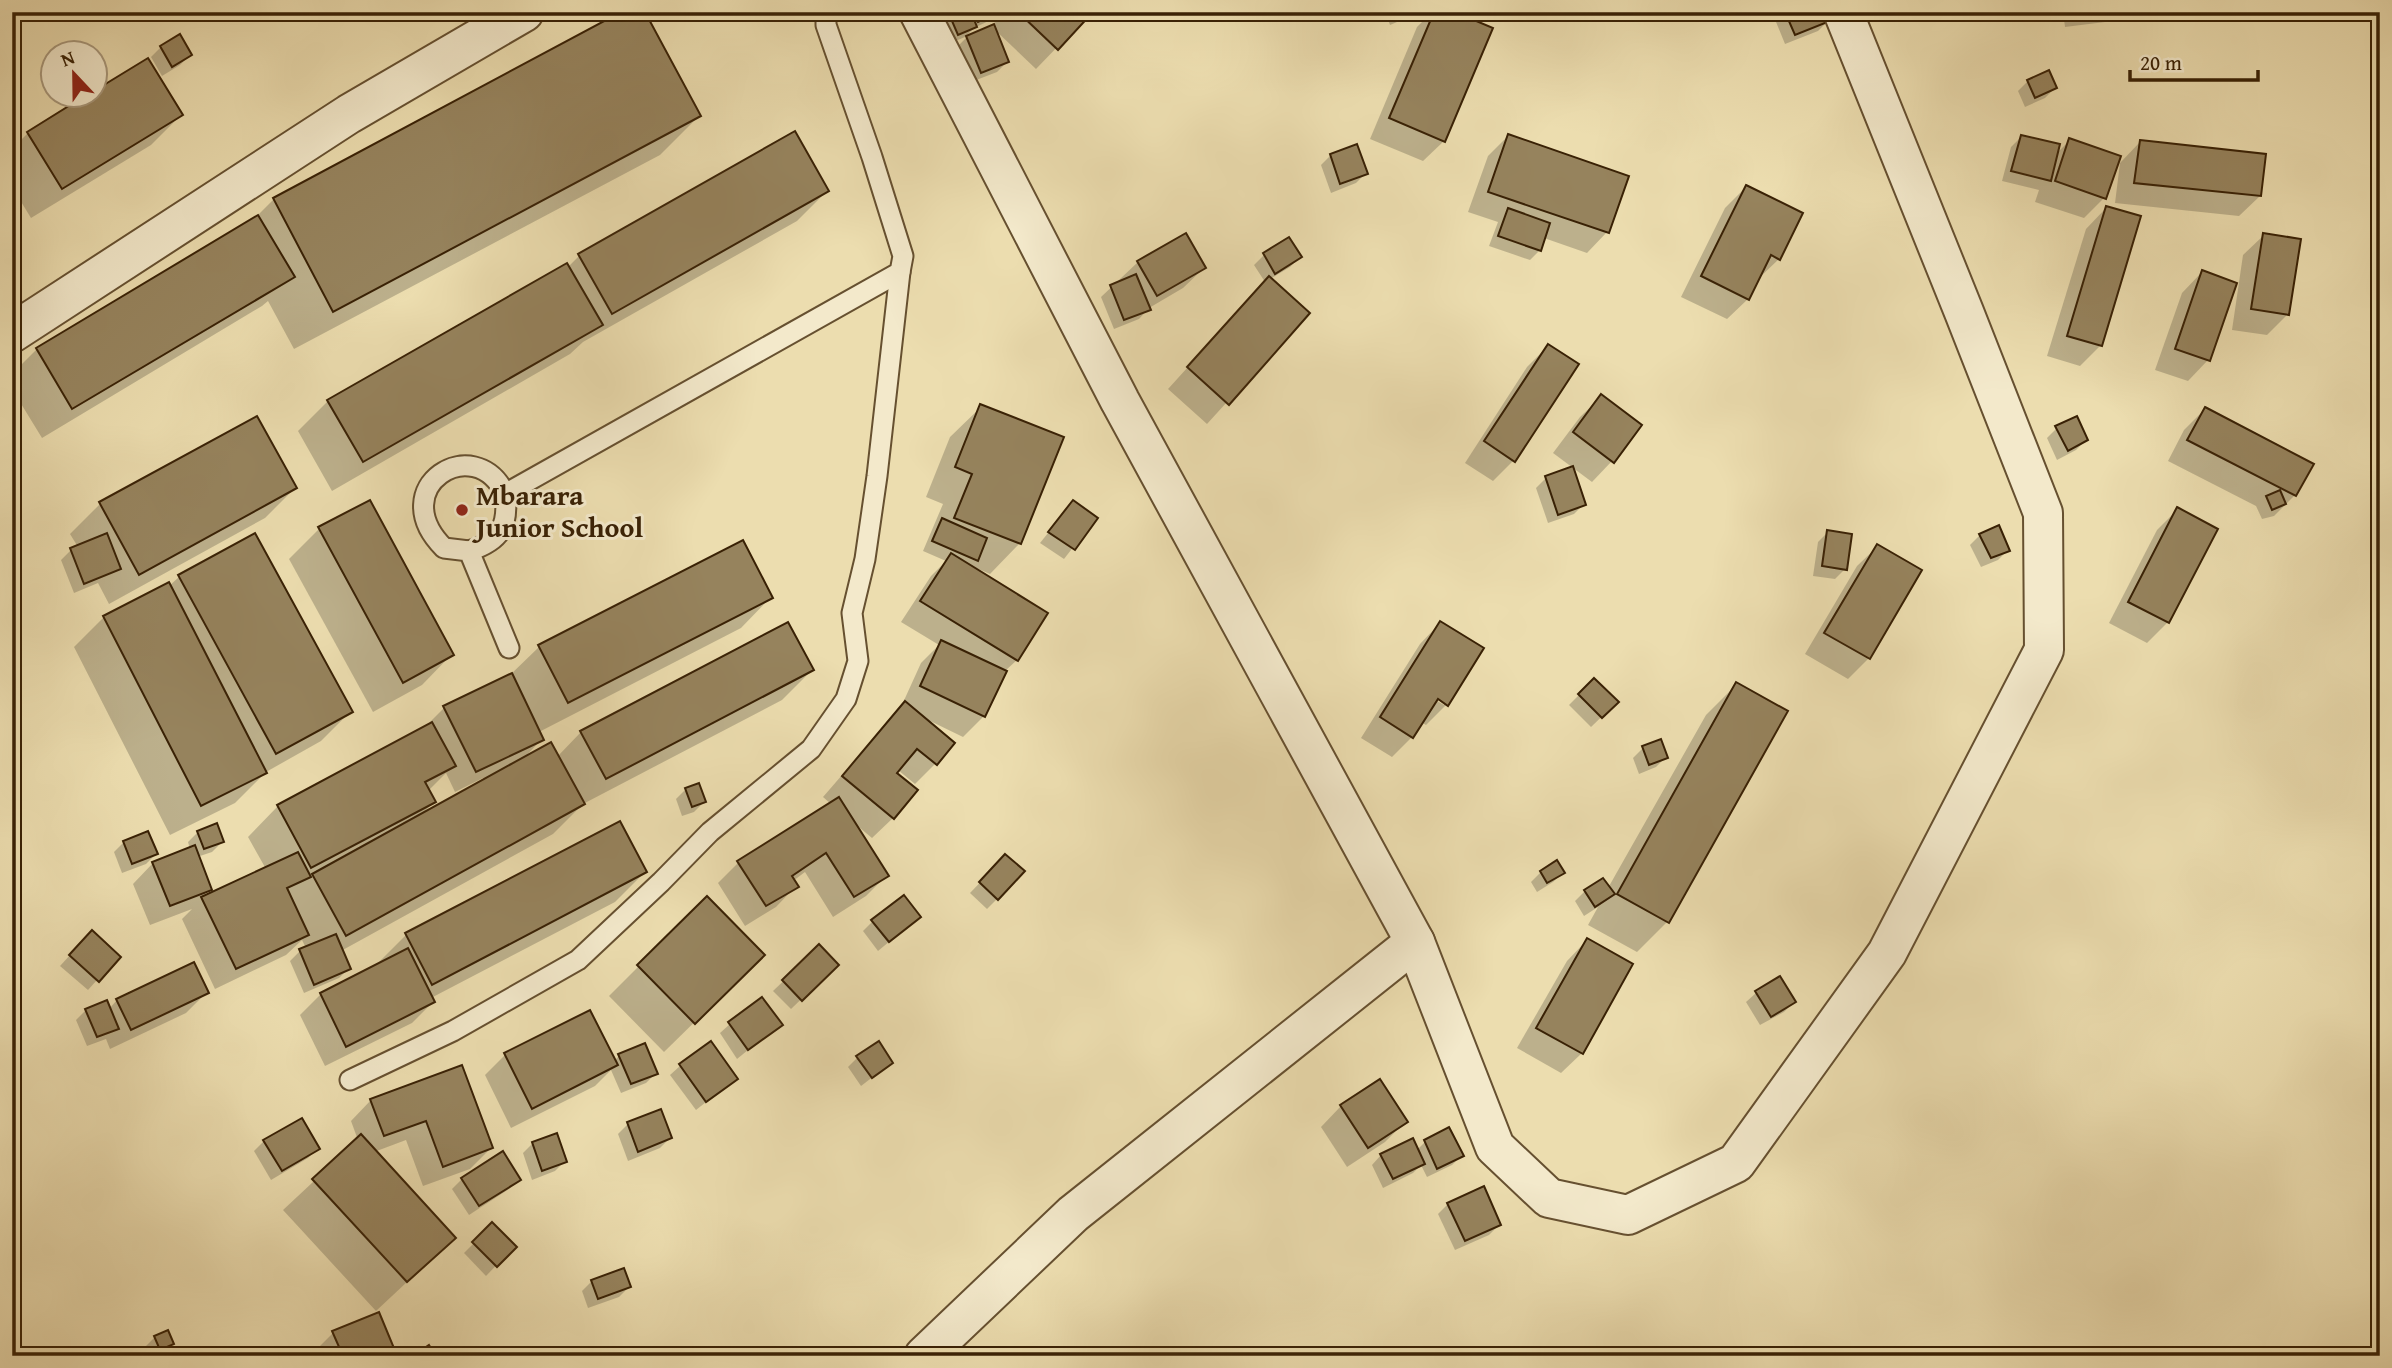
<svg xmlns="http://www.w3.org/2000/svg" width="2392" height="1368" viewBox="0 0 2392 1368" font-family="'Gentium Book Plus',serif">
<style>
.shadow{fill:#0003;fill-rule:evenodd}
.building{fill:#96835d;stroke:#392105;stroke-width:2}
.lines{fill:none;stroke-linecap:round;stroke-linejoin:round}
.lane-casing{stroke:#665030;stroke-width:23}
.street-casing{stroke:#665030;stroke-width:42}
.lane{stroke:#f3e9cb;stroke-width:19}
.street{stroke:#f3e9cb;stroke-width:38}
.poi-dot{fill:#8f2418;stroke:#f3e9cb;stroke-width:2.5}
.labels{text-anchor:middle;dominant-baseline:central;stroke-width:6;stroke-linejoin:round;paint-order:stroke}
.poi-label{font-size:28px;font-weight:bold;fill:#392105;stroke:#f3e9cb;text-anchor:start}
</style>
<rect width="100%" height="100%" fill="#ecddaf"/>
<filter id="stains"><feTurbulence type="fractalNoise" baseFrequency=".00286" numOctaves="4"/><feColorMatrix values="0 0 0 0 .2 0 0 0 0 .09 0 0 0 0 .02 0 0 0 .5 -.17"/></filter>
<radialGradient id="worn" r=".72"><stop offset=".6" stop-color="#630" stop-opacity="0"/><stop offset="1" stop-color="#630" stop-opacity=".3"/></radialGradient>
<g class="shadow">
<path d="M957,12h134l-55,57 -42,-40 13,33 -10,10 -26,10 -14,-35 10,-10 24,-10 12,-13 -29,14 -9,9 -17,7 -8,-19 10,-10z"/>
<path d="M1385,12h26l-7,7 -14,6z"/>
<path d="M1432,12h18l-6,129 -21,20 -53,-22 47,-112z"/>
<path d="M1772,12h53l3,9 -10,10 -33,13z"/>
<path d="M2063,12h80l-6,6 -72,9z"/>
<path d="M179,36l11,19 -10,10 -18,11 -11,-19 10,-10z"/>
<path d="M2028,81l27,7 -10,10 -20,9 -7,-16z"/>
<path d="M92,94l89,21 -30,30 -120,73 -19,-31v-38l16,-16z"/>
<path d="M699,116l-39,39 -366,194 -26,-48 -6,5 -220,132 -30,-49v-15l25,-25 216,-129 21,-21z"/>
<path d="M1508,136l99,96 -20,21 -43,-15 -4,12 -10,10 -41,-14 9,-24 -30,-10 20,-56z"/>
<path d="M2021,137l35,17 14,-14 34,58 -20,20 -49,-16 4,-12 -37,-9 9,-34z"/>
<path d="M2140,142l120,54 -21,20 -124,-13 5,-40z"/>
<path d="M1331,155l35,18 -10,10 -25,10 -10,-28z"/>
<path d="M1746,187l33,72 -21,20 -10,20 -21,20 -46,-22 44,-89z"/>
<path d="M827,191l-30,30 -214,121 -13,12 -238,137 -34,-60 30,-30 240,-134 11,-11z"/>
<path d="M2106,208l-5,137 -21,21 -33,-10 39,-127z"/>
<path d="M2264,235l24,79 -21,21 -35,-5 11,-75z"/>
<path d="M1288,239l12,18 -10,10 -20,12 38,34 -101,111 -39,-35 97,-107 -11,-17 10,-10z"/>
<path d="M1138,262l66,6 -21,20 -34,20 -10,11 -25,10 -13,-32z"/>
<path d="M2202,272l6,88 -20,21 -33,-11 27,-77z"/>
<path d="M1548,346l-34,114 -21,21 -28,-18 62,-96z"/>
<path d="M1601,397l11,64 -20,21 -39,-29 27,-36z"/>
<path d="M981,407l39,136 -30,31 -14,-6 -1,2 42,90 -12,11 -21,45 -21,21 -37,-18 9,45 -20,20 -17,-14 -3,3 21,18 -23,27 -21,20 -18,-15 32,53 -20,20 -33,21 -28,-45 -12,9 3,5 -20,21 -31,19 -27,-43 20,-20 93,-59 -8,-7 78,-90 20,-44 18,-18 -38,-23 30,-46 15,-15 -23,-10 20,-47 -17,-7 24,-60z"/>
<path d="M2205,409l90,86 -21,21 -12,3 -6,-13 -88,-45 16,-31z"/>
<path d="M2057,428l29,12 -10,10 -19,10 -10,-22z"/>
<path d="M1546,478l38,26 -10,10 -26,9 -12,-35z"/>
<path d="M295,488l-30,30 -156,86 -11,-21 -24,10 -13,-33 10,-10 7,-3 -8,-13 30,-30z"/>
<path d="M1073,502l23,16 -32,41 -24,-16z"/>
<path d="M2178,509l-10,113 -21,21 -38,-20 48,-93z"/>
<path d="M319,529l133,125 -30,31 -49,27 -84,-153z"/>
<path d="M1828,532l17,37 -10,10 -22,-3 5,-34z"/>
<path d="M254,535l97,176 -30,30 -55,31 -31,31 -65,32 -96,-188 30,-30 65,-31 10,-9z"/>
<path d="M1980,535l28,15 -10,10 -17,7 -11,-22z"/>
<path d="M1878,546l42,24 -51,88 -21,21 -43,-25 52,-88z"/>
<path d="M771,597l-30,31 -202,104 3,7 -19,20 34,-2 24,-25 231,-62 -30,30 -199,104 -30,30 -212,117 8,17 -10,10 -35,15 -14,-32 10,-10 6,-3 -4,-8 -16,15 -71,34 -33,-70 10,-10 -42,16 -17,-41 20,-21 37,-14 -2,-7 10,-10 24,10 -10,10 -15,5 13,32 -10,10 66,-30 -18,-32 30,-31 145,-77 21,-21 65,-32 30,-29zM446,773l9,19 28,-14 2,3 -64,34 13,-13 -6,-11z"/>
<path d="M1440,623l6,82 -20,20 -5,-3 -9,15 -20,20 -31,-19 59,-94zM1431,693l13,8v4l-15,-9z"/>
<path d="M1594,680l23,22 -26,25 -22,-22z"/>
<path d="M1736,685l-69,237 -30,30 -49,-27 10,-18 -14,9 -9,-15 10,-10 23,-3 98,-173z"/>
<path d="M1643,748l23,9 -10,10 -17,7 -6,-16z"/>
<path d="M686,789l18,13 -10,10 -12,4 -6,-17z"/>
<path d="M124,842l32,12 -10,10 -24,9 -8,-21z"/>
<path d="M996,866l1,33 -10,10 -17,-16z"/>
<path d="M645,872l-30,30 -184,96 2,4 -21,21 -87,43 -25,-51 21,-21 55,-29 30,-30z"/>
<path d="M1541,872l22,1 -10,9 -16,10 -6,-10z"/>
<path d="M707,898l56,57 -99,97 -55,-56z"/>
<path d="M919,917l-41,34 -15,-20 10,-10z"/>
<path d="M1587,940l-5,113 -21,20 -44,-25 50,-87z"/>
<path d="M82,942l15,38 -9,10 -28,-24z"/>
<path d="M819,947l18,18 -46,44 -18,-18z"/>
<path d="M206,993l-20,20 -76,36 -4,-10 -19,7 -11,-26 10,-10 23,-1 8,-9z"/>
<path d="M1756,993l38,9 -10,10 -24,13 -14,-23z"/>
<path d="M730,1024h50l-43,35 -17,-26z"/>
<path d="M505,1055l109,6 5,-5 37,17 -10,10 -25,10 -10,-23 -16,16 -84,42 -26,-53z"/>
<path d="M858,1057l33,6 -30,23 -13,-19z"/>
<path d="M680,1066l55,13 -39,31 -26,-35z"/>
<path d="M461,1067l30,81 -21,21 -47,17 -17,-46 -32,12 80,86 -78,73 -93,-101 75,-70 -7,-19 20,-21z"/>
<path d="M1341,1106l65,15 -21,21 -38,25 -26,-40z"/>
<path d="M628,1124l42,14 -10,10 -32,13 -10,-27z"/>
<path d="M1449,1129l13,26 -10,10 -25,12 -6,-12 -8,8 -30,15 -11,-23 9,-10 36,-5 8,-8z"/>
<path d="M264,1141l54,7 -10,10 -37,22 -17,-29z"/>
<path d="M533,1143l32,18 -10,10 -23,9 -9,-27z"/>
<path d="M502,1154l17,25 -10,10 -40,26 -17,-26 10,-10z"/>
<path d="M1448,1204l51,21 -10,10 -34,15 -17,-36z"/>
<path d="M492,1225l22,22 -28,29 -22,-23z"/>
<path d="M592,1281l37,6 -10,10 -31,11 -6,-17z"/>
<path d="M333,1333l61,20 -3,3h-77l-1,-3z"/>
<path d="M155,1337l17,7 -10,10 -13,2 -4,-9z"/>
</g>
<g class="building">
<path d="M621,12h24l56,104 -368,196 -60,-114z"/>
<path d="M953,12h18l6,15 -19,8 -9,-21z"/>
<path d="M973,12h26l-21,10z"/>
<path d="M1018,12h75l-35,38z"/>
<path d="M1434,12h21l38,16 -48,114 -56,-24z"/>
<path d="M1785,12h41l4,9 -35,14z"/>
<path d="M994,24l15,38 -28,11 -15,-37z"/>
<path d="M180,34l12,21 -20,12 -12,-21z"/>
<path d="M148,58l35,57 -121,74 -35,-57 61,-38h6v-3z"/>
<path d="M2049,70l8,18 -22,10 -8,-18z"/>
<path d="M795,131l34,60 -217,123 -34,-60z"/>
<path d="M1508,134l121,42 -20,57 -121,-41z"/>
<path d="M2021,135l39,9 -9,37 -40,-10z"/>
<path d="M2069,138l52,18 -15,43 -51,-18z"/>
<path d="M2140,140l126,14 -5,42 -127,-13z"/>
<path d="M1357,144l11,30 -28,10 -10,-30z"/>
<path d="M1746,185l57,28 -23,47 -9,-5 -22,45 -48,-24z"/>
<path d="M2106,206l35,10 -39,130 -35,-10z"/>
<path d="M1508,208l42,15 -9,28 -43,-15z"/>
<path d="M258,215l37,62 -223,132 -36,-61z"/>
<path d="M1186,233l20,35 -49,28 -20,-35z"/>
<path d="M2263,233l38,6 -12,76 -38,-6z"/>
<path d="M1289,237l13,20 -27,17 -12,-21z"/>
<path d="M567,263l36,62 -240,137 -36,-62z"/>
<path d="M2202,270l35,13 -27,78 -35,-12z"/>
<path d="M1136,274l15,36 -27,10 -14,-35z"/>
<path d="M1269,276l41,37 -81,92 -42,-38z"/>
<path d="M1548,344l31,20 -64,98 -31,-21z"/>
<path d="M1601,394l41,31 -28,38 -41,-31z"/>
<path d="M980,404l84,33 -43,107 -67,-26 18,-44 -17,-7z"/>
<path d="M2205,407l109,57 -18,32 -109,-56z"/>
<path d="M257,416l40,72 -158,87 -40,-73z"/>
<path d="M2077,416l11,24 -20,11 -13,-25z"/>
<path d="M1573,466l13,39 -28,10 -13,-39z"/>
<path d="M2280,490l6,14 -14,6 -6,-14z"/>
<path d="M370,500l84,155 -51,28 -85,-156z"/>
<path d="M1073,500l25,18 -23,32 -27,-18z"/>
<path d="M2177,507l41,22 -49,94 -41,-21z"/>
<path d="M942,518l45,20 -9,23 -46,-20z"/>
<path d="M1999,525l11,26 -19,7 -12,-24z"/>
<path d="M1827,530l25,4 -5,36 -25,-4z"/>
<path d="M107,533l14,36 -37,15 -14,-36z"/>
<path d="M255,533l98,179 -77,42 -98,-179z"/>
<path d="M743,540l30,58 -205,105 -30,-58z"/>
<path d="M1877,544l45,26 -52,89 -46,-26z"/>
<path d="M951,553l97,60 -30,48 -98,-60z"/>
<path d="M169,582l98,191 -66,33 -98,-190z"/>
<path d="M1440,621l44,27 -36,58 -10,-7 -25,39 -33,-21z"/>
<path d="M788,622l26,48 -208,109 -26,-48z"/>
<path d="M941,640l66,31 -22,46 -65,-31z"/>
<path d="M512,673l32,67 -68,32 -33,-66z"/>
<path d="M1594,678l25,24 -17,16 -24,-24z"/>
<path d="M1736,682l52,29 -119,212 -52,-29z"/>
<path d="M905,701l50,42 -18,22 -20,-16 -20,24 21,17 -24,29 -52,-43z"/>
<path d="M432,722l24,44 -31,16 11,20 -125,66 -34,-63z"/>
<path d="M1661,739l7,19 -19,7 -7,-19z"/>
<path d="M551,742l34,62 -239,132 -34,-62z"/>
<path d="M699,783l7,19 -14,5 -7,-19z"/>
<path d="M839,797l50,79 -35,21 -28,-44 -34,23 7,11 -33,19 -29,-45z"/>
<path d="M620,821l27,51 -215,113 -27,-52z"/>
<path d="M217,823l7,19 -20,7 -7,-18z"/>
<path d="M148,831l10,23 -26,10 -9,-23z"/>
<path d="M195,845l17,45 -42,16 -18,-44z"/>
<path d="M298,852l13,25 -24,11 22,47 -73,34 -35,-72z"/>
<path d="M1005,854l20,17 -27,29 -19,-18z"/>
<path d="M1557,860l8,13 -18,10 -7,-12z"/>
<path d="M1603,878l12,16 -20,13 -11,-17z"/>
<path d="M904,895l17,22 -32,25 -18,-22z"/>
<path d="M707,896l58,59 -70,69 -58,-59z"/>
<path d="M92,930l29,27 -22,25 -30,-27z"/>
<path d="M336,934l15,35 -37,16 -15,-36z"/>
<path d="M1587,938l46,26 -50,90 -47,-26z"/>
<path d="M819,944l20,21 -37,36 -20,-21z"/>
<path d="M408,948l27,54 -89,45 -26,-54z"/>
<path d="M194,962l15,31 -78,37 -15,-31z"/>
<path d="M1780,976l16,26 -25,15 -16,-26z"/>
<path d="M762,997l21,28 -35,25 -20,-28z"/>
<path d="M107,1000l12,29 -22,8 -12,-28z"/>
<path d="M590,1010l28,55 -86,44 -28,-56z"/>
<path d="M711,1041l27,38 -32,23 -27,-38z"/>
<path d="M879,1041l14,22 -21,15 -16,-22z"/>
<path d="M645,1043l13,31 -27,10 -13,-30z"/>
<path d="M462,1065l31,83 -50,19 -17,-46 -42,15 -14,-37z"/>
<path d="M1380,1079l28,43 -40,26 -28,-43z"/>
<path d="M661,1109l11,29 -34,14 -11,-30z"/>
<path d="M302,1118l18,31 -38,22 -19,-31z"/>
<path d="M1449,1127l15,29 -27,13 -13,-29z"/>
<path d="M557,1133l10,29 -25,9 -10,-29z"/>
<path d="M361,1134l95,104 -49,44 -95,-103z"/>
<path d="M1413,1138l12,26 -32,15 -13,-25z"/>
<path d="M503,1151l18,29 -42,26 -18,-28z"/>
<path d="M1484,1186l17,39 -36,16 -18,-38z"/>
<path d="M492,1222l25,25 -20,20 -25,-25z"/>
<path d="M624,1268l7,19 -33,12 -7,-19z"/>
<path d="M379,1312l17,41 -6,3h-47l-11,-25z"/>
<path d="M168,1330l6,14 -14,6 -6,-14z"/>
<path d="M429,1345l7,11h-23z"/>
</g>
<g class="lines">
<g class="lane-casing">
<g id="lane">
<path d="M469,551c31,-10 40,-24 36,-57"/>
<path d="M509,648l-40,-97 -25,-3c-61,-61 31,-118 61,-54l395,-222 3,-16 -31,-99 -46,-132v-13"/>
<path d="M350,1080l103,-49 125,-71 83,-78 49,-50 101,-83 35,-50 12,-38 -6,-48 13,-54 12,-83 23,-204"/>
</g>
</g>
<g class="street-casing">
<g id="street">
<path d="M919,12l201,389 295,541 80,205 54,51 79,17 108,-52 151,-210 157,-303 -1,-137 -79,-201 -121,-300"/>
<path d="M12,333l337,-219 175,-102"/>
<path d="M924,1356l149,-142 342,-272"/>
</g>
</g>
<use href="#lane" class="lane"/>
<use href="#street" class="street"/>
</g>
<circle class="poi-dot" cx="462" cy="510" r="7"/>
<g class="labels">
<g class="poi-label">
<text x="476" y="494">Mbarara<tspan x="476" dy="32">Junior School</tspan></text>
</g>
</g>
<rect width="2392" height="1368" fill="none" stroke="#ecddaf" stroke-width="42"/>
<rect x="14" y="14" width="2364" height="1340" fill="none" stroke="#392105" stroke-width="3.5"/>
<rect x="21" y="21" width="2350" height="1326" fill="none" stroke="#392105" stroke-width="2"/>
<g transform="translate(74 74) rotate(338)"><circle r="33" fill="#f3e9cb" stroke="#a9997c" stroke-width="2"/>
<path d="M0-5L12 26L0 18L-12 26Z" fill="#8f2418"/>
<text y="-10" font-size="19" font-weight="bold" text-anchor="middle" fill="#392105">N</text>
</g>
<path d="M2130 70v10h128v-10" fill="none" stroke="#392105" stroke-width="3.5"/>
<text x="2140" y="70" font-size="21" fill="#392105" stroke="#f3e9cb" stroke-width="5" paint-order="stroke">20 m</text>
<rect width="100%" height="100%" filter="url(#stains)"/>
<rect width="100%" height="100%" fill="url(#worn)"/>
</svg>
